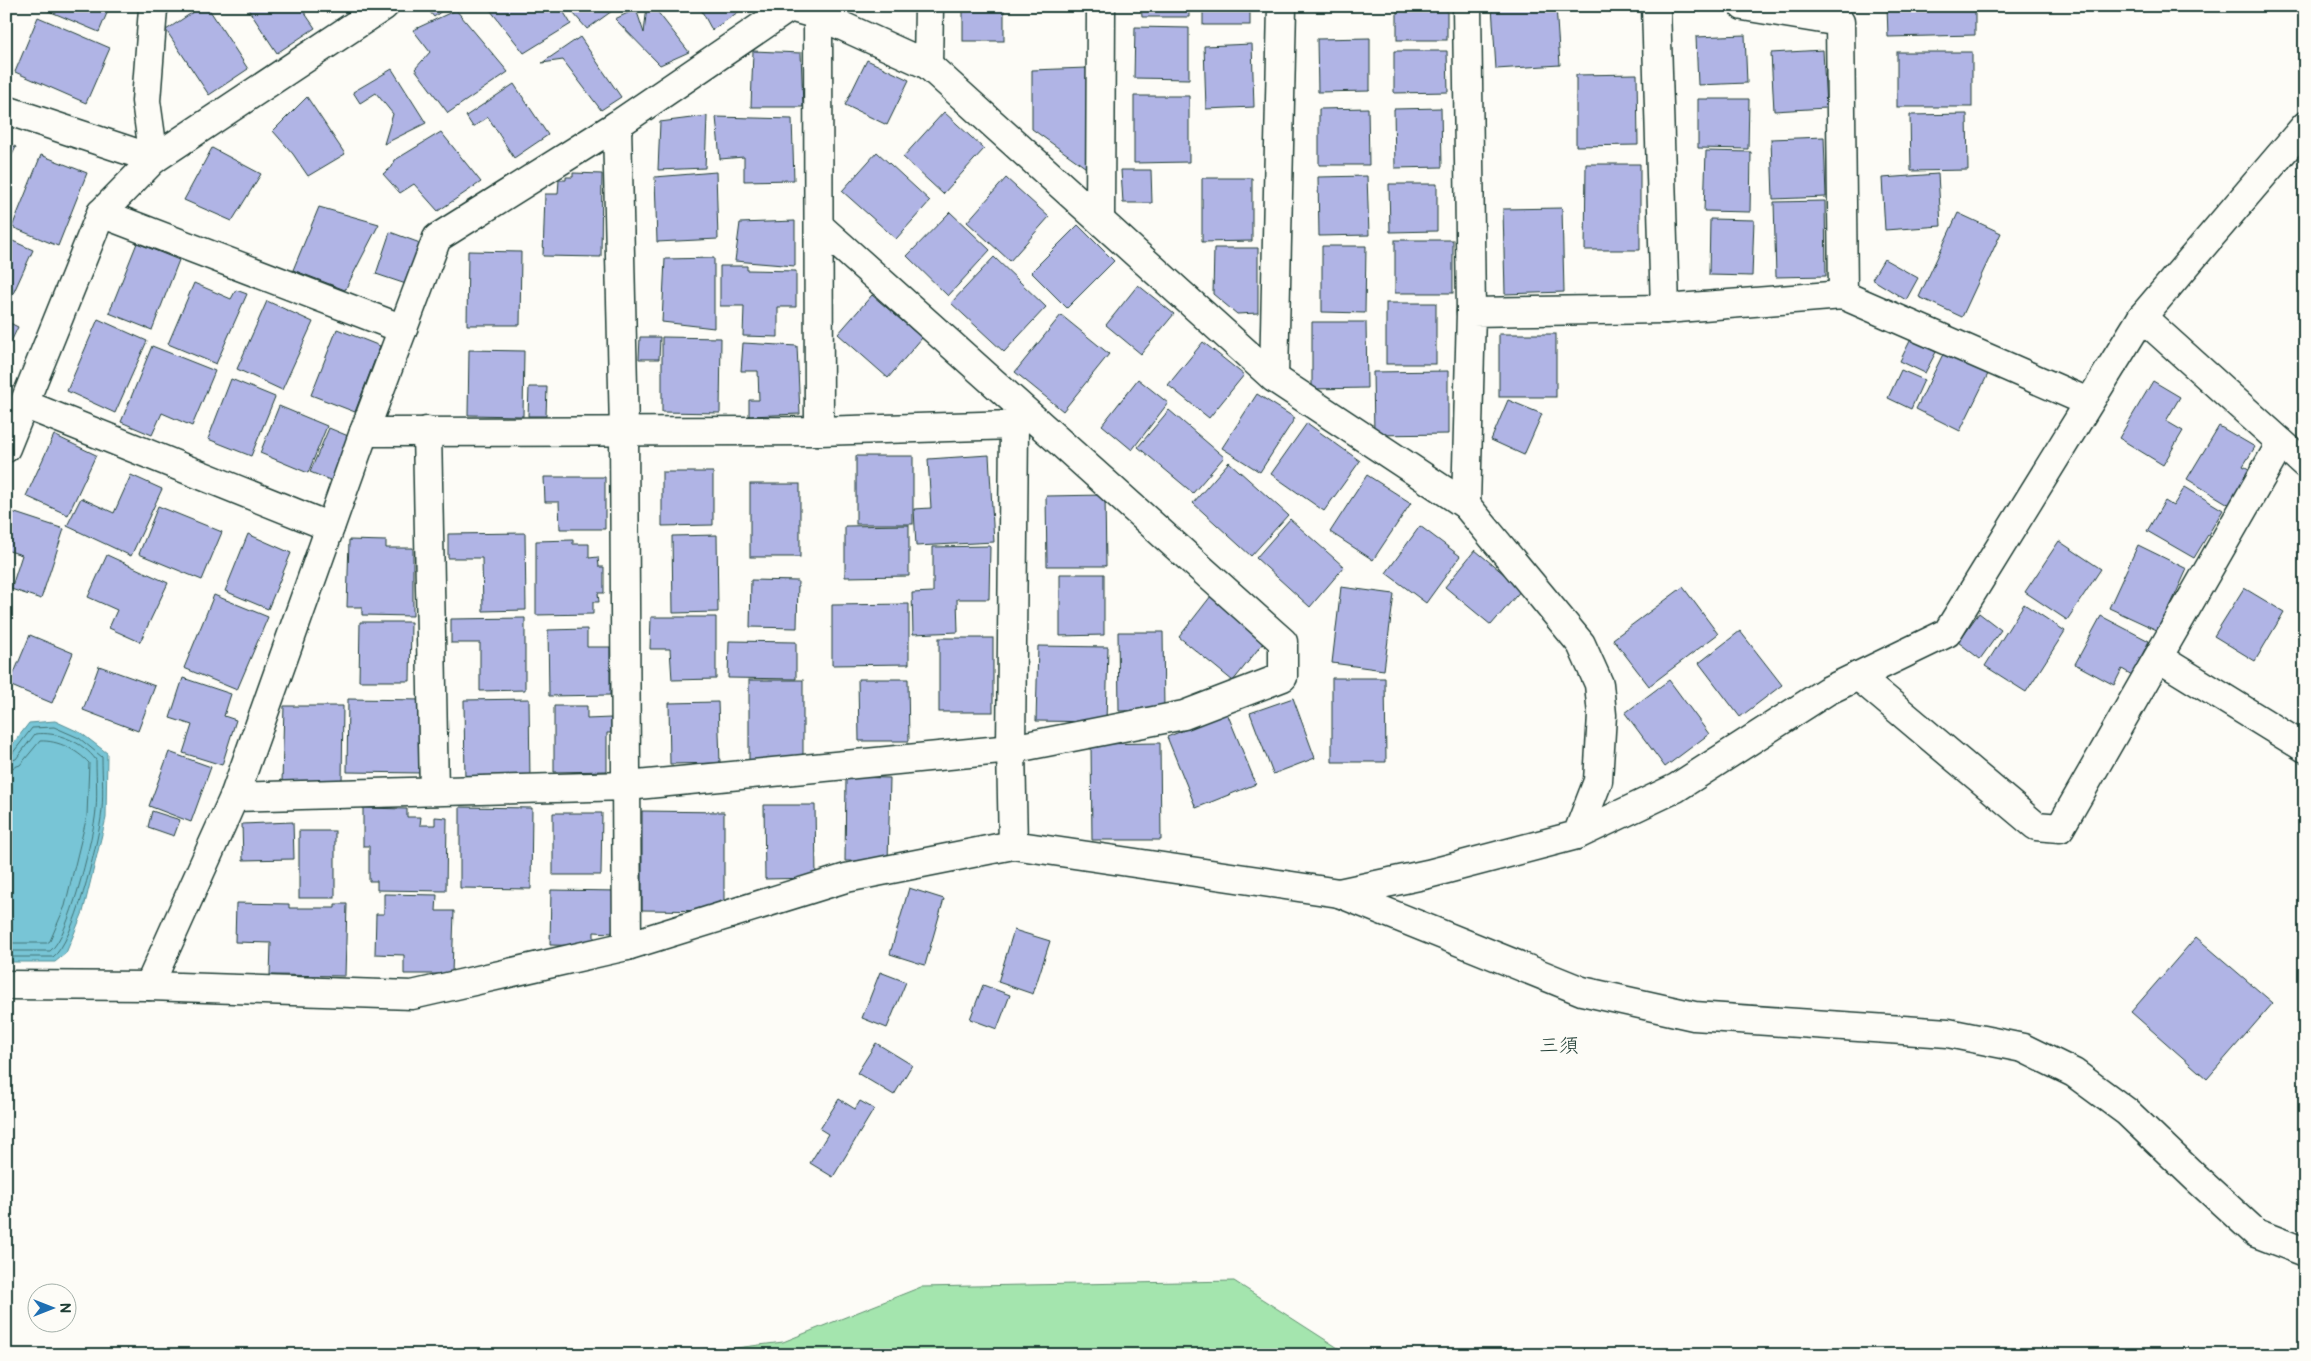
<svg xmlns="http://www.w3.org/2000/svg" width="2311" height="1361" viewBox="0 0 2311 1361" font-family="'Balsamiq Sans','Klee One',sans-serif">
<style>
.green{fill:#a4e5ae;stroke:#629171}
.water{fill:#78c5d6;stroke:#548f95}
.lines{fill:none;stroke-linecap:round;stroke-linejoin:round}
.shore{stroke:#437375;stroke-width:1}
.building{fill:#b0b4e5;stroke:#1f3d34}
.minor-casing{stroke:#1f3d34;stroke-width:31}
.minor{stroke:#fdfcf7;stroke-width:28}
.labels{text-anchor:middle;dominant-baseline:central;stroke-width:4;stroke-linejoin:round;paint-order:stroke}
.quarter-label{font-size:20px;fill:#1f3d34;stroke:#fdfcf7}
</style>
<rect width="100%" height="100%" fill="#fdfcf7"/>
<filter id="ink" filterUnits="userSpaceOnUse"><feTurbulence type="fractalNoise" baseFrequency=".02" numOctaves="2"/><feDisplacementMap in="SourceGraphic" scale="10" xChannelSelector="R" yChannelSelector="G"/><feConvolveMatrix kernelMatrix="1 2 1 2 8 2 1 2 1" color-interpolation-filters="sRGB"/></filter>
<g filter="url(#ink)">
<path class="green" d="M1234,1281l115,74h-668l102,-13 138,-55z"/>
<path class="water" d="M55,721l26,12 26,20 -1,65 -23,94 -17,41 -11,9h-49v-209l23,-30z"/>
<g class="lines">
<g class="shore">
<path d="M6,756l6,-2 20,-26 22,-1 25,11 23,19c0,20 2,41 -1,61 -4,28 -27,124 -48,139h-47"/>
<path d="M6,762l10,-3 19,-25c22,-3 48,8 61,26 0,19 2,39 -1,58 -4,25 -26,120 -45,133h-44"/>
<path d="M6,770l14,-5 20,-24c18,-1 37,9 49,22l-2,53 -22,90 -15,35 -3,2h-41"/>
</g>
</g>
<g class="building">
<path d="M45,6h65l-11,26 -55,-23z"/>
<path d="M202,6h5l41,63 -39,26 -43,-65z"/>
<path d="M246,6h54l15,22 -38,25z"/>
<path d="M425,6h23l-14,11z"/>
<path d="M487,6h73l11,18 -47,29z"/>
<path d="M567,6h52l-32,23z"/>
<path d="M647,6h6l36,46 -29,13 -45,-46 21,-10 8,24z"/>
<path d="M699,6h48l-35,24z"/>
<rect x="963" y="6" width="41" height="35"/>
<path d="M1141,6h48v11h-47z"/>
<rect x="1203" y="6" width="47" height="19"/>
<rect x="1397" y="6" width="50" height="34"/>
<path d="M1492,6h64l4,59 -64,4z"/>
<path d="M1887,6h88v29l-87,2z"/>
<path d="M456,10l52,62 -60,41 -33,-44 15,-17 -17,-22z"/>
<path d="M38,17l72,31 -24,55 -71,-31z"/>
<path d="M1135,27l54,1v51l-55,-1z"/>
<path d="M1745,35l2,48 -49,2 -2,-48z"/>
<path d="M580,37l41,60 -20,13 -38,-50 -21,3z"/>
<path d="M1370,38v53l-52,1 -1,-53z"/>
<path d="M1252,44l2,63 -48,2 -2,-63z"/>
<path d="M1823,50l3,58 -52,3 -3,-58z"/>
<path d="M753,51l48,2 2,54h-52z"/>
<path d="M1394,51h53l1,41 -54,1z"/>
<rect x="1897" y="52" width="75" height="55"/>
<path d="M867,60l42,20 -22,45 -42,-20z"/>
<path d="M1087,68l2,102 -57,-41v-59z"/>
<path d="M392,69l34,54 -42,21 9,-30 -17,-21 -16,10 -7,-11z"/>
<path d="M1637,74l1,71 -62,1v-71z"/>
<path d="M514,84l34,51 -34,23 -26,-41 -15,10 -7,-11z"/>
<path d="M1134,96h55v66l-55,1z"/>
<path d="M307,97l38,57 -37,22 -15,-22 -20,-23z"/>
<path d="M1698,99h51l-1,50 -50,-1z"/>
<path d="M1368,108l1,57h-50v-56z"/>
<path d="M1441,108l1,59 -47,1 -1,-59z"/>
<path d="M944,112l40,37 -41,45 -40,-37z"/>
<path d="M1967,114l1,56 -57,1 -1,-56z"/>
<path d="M707,116l-2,52 -47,2 2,-48z"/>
<path d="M716,117l76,2 2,61 -50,1v-24l-24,2z"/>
<path d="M441,132l40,50 -43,29 -24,-27 -14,9 -17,-19 9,-7 3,-7z"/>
<path d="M1824,137l2,60 -53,2 -2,-60z"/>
<path d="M6,142l10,5 -10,20z"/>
<path d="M212,148l49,26 -29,47 -48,-21z"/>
<path d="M1706,151l45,1 -1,60 -46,-1z"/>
<path d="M877,152l53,49 -34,38 -54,-48z"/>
<path d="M41,155l46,18 -29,73 -46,-19z"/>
<path d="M1586,164h54v86h-55z"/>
<path d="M1121,170h30l1,33h-29z"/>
<path d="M716,172l2,67 -61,3 -2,-65z"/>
<path d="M573,173l29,1 -1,83 -58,-1 2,-62h13l1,-14h7v-3h7z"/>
<path d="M1938,174l3,52 -56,4 -3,-52z"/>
<path d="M1367,176l2,59 -50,1 -1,-59z"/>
<path d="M1006,178l43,39 -39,44 -43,-39z"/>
<path d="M1202,178h50v63l-50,1z"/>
<path d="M1389,184h48v47l-47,1z"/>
<path d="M1825,201l1,75 -50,1 -2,-75z"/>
<path d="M319,207l60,17 -34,66 -52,-20z"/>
<path d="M1562,208l2,84 -59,2 -2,-85z"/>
<path d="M950,212l40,38 -42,46 -41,-40z"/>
<path d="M1958,213l43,20 -39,84 -43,-20z"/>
<path d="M1710,219l44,1 -2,56 -43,-1z"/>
<path d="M795,221v45l-60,-5 5,-38z"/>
<path d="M1078,225l36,36 -47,47 -36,-36z"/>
<path d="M390,232l30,11 -14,41 -30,-10z"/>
<path d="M6,238l27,12 -26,57 -1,-1z"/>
<rect x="1395" y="240" width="58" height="53"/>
<path d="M137,243l42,17 -27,70 -43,-17z"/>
<path d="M1322,246h44l-1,67 -43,-1z"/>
<path d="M1214,248h44v65l-21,1 -24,-20z"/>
<path d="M468,251l53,1 -1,73h-53z"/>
<path d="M994,257l52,50 -42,45 -53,-49z"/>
<path d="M714,258v70l-52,-6 3,-63z"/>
<path d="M1884,259l34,19 -12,22 -34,-21z"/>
<path d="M720,266h27v4l49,1v36h-18v30l-35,-1 1,-30h-24z"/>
<path d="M194,283l37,16 5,-9 11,4 -31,70 -48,-20z"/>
<path d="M1138,285l36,29 -33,40 -35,-29z"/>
<path d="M872,295l50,43 -34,40 -50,-44z"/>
<path d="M267,301l46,21 -31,68 -45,-21z"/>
<rect x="1386" y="303" width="50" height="61"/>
<path d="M1061,315l48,39 -46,57 -48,-39z"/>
<path d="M98,319l49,22 -32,72 -48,-22z"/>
<path d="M6,321l12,6 -12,25z"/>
<path d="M1312,322h54l1,66 -55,1z"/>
<path d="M337,329l43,17 -25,66 -44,-17z"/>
<rect x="1499" y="334" width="57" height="63"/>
<path d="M640,337h20l-1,22h-20z"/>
<path d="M662,337l59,1 -1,75 -58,-1z"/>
<path d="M1911,339l25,13 -11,21 -25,-12z"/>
<path d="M1203,342l41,33 -35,43 -41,-33z"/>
<path d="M743,343l54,3 3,68 -51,2v-16h10l-1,-29h-17z"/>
<path d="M152,346l63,25 -23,55 -30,-13 -10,22 -31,-13z"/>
<path d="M469,350l55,1 -1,65 -55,-1z"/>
<path d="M1945,350l44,22 -29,59 -44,-22z"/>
<path d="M1901,370l23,10 -13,29 -23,-11z"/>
<path d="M1448,371v63l-74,1 -1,-63z"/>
<path d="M231,379l44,18 -24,59 -43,-17z"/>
<path d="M1138,379l30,24 -36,47 -30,-25z"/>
<path d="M2153,381l27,16 -14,24 17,10 -20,34 -44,-27z"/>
<path d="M529,387h18l-1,29h-18z"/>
<path d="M1257,394l38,24 -35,54 -38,-24z"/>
<path d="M1508,400l34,14 -18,41 -33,-15z"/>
<path d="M279,406l48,20 -19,47 -48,-20z"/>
<path d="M1169,410l55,47 -31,36 -55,-46z"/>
<path d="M1307,423l53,38 -36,50 -53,-37z"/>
<path d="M2219,426l36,21 -12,19 8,4 -21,35 -43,-26z"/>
<path d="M329,428l24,10 -18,44 -25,-10z"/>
<path d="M54,435l42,20 -28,60 -42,-19z"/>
<path d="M989,455l5,87 -78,4 -2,-37 17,-1 -3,-49z"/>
<rect x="856" y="456" width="57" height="68"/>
<path d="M1229,462l59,53 -37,41 -58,-53z"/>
<path d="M662,472h51v53l-51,1z"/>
<path d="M131,475l31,14 -31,67 -64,-30 14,-28 33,15z"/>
<path d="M1367,475l44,28 -38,57 -43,-28z"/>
<path d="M544,477h61v52h-45l-1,-27h-14z"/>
<rect x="750" y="484" width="50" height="73"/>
<path d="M2185,487l38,23 -29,48 -47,-27 18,-30 8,5z"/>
<path d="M1105,495l1,71h-59l-1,-70z"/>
<path d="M158,506l64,26 -20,48 -63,-26z"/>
<path d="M6,510l58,19 -23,70 -30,-10 11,-34 -16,-5z"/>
<path d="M1290,519l54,48 -34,40 -54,-49z"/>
<path d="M909,525v51l-64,1v-51z"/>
<path d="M1420,526l40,30 -34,47 -40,-30z"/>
<path d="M525,533l1,77 -43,1 -1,-53h-34v-24z"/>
<path d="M248,534l43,19 -23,56 -43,-18z"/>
<path d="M717,535l1,77 -45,1 -1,-77z"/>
<path d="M349,540l37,1v7h27v68l-51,-1v-8h-15z"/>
<path d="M573,540v4h16v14l9,-1 1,10h5v26h-6l1,9h-6v12l-57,1v-74z"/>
<path d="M2059,541l42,28 -34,51 -42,-28z"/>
<path d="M2138,545l49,24 -28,62 -50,-23z"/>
<path d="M990,546l-1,53h-32l1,33 -45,2 -1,-41 21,-1v-45z"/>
<path d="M1475,550l47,39 -31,36 -46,-38z"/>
<path d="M107,555l61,28 -28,59 -31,-14 8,-18 -29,-13z"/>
<path d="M1060,574h44v61l-44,1z"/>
<path d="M751,580l47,1 -1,47 -47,-1z"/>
<path d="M1341,587l53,7 -10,76 -52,-7z"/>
<path d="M1683,587l35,47 -69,52 -36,-47z"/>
<path d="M2244,588l40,24 -29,49 -41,-25z"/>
<path d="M214,595l54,22 -31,73 -53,-22z"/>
<path d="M1211,596l55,43 -33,42 -54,-44z"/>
<path d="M909,604v60l-77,1v-60z"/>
<path d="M2024,604l41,27 -39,61 -41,-26z"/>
<path d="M1979,613l22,17 -21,29 -22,-17z"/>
<path d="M2101,616l48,25 -17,34 -10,-6 -8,16 -39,-21z"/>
<path d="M651,617h65v62l-44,1 -2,-31h-20z"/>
<path d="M525,618v72l-45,1v-48h-29v-24z"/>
<path d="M360,622h51l-1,59h-51z"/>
<path d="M587,629v18h23v48l-61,1 -1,-66z"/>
<path d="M1740,631l42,54 -42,32 -41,-54z"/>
<path d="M1118,632h45l1,78 -45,1z"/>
<path d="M30,635l43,18 -21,50 -43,-18z"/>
<rect x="939" y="638" width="54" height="74"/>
<path d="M729,641l67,1v37l-68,-1z"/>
<path d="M1038,646l70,1 -2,75 -70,-1z"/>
<path d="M99,666l56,20 -17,45 -55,-21z"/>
<path d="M183,678l48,16 -7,22 12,4 -14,45 -39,-12 9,-28 -22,-7z"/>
<path d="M1332,678h53l1,84h-54z"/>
<path d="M858,679h50l1,62h-50z"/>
<rect x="749" y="680" width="54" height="81"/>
<path d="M1669,680l40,54 -44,33 -40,-54z"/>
<path d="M1293,698l22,60 -42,16 -23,-61z"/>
<path d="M348,699l75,1 -1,73 -75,-1z"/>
<path d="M529,699l1,83 -65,1 -1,-83z"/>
<path d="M718,702l2,61 -50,1 -1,-61z"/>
<path d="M284,706h59l-1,77 -60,-1z"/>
<path d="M554,706h33v13l24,-1v15h-4v38l-53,1z"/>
<path d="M1227,713l29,71 -60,24 -29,-71z"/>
<path d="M1160,743l1,97h-69l-1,-96z"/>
<path d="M169,752l42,15 -20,55 -42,-16z"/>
<path d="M846,777l44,1 -2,84 -43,-1z"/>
<path d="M764,805h51l1,73 -51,1z"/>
<path d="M460,807l72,1 -1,81 -71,-1z"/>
<path d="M363,808l44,1v8h14l-1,8h15v-8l12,1 -1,73 -69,-1v-9h-8v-35h-6z"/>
<path d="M152,811l28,9 -6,16 -26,-9z"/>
<path d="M642,811l82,1v99l-82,-1z"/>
<path d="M553,813h49l-1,62h-48z"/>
<path d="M293,822l1,37 -51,1 -1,-36z"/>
<rect x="299" y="831" width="36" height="67"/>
<path d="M909,888l35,11 -19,66 -35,-11z"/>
<path d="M551,890l67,1 -3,35h-2l-1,7 -18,-1v14l-44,-1z"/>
<path d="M384,894l53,1 -1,16h18l-2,63h-48v-19l-29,-1 1,-40h8z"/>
<path d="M236,903l53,1v4h46v-4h12l-2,72 -75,-1 1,-32 -36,-1z"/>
<path d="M1014,930l36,11 -17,53 -35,-12z"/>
<path d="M2196,937l77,66 -66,76 -76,-67z"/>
<path d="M880,972l26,10 -19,46 -25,-10z"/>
<path d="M983,985l27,10 -13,34 -27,-10z"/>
<path d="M876,1043l36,22 -18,30 -37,-22z"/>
<path d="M839,1099l16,10 5,-8 14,8 -41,68 -23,-14 18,-29 -8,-5z"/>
</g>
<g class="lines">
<g class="minor-casing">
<g id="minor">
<path d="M1467,6l4,306"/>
<path d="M1656,6l9,303"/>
<path d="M1743,6l97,16 3,273"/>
<path d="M818,15l1,416"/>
<path d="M928,65l1,-59"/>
<path d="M6,110l148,49"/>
<path d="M617,125l7,306 3,515"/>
<path d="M154,159l-8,-58 7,-92 2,-3"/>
<path d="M101,213l302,116"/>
<path d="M1100,220l1,-214"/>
<path d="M2142,317l163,147"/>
<path d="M1274,378l8,-372"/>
<path d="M24,404l306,123"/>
<path d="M427,431l7,360"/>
<path d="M364,432l455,-1 195,-6 -3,324 2,96"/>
<path d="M6,448l95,-235 53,-54 230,-153"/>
<path d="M1466,505l5,-193 194,-3 178,-14 245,107"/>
<path d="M2159,658l146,90"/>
<path d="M1858,676l178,150 24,2 221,-385"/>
<path d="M234,797l393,-11 384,-37 173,-34 99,-38v-35l-464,-416"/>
<path d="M1577,835l99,-47 151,-97 120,-58 195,-316 163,-191"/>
<path d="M6,985l143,1 263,9 215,-49 219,-68 167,-33 326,48 243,98 112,25 254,17 75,15 51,25 53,39 70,67 59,54 49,19"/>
<path d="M149,986l85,-189 130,-365 73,-194 180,-113 173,-118 28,8 110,50 346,313 192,127 115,139 18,40 3,31 -4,66 -21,54 -149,39 -89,19"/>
</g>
</g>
<use href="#minor" class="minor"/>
</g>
</g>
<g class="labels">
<g class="quarter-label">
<text x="1559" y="1046">三須</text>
</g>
</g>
<rect width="2311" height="1361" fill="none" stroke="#fdfcf7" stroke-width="25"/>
<rect x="12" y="12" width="2286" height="1336" fill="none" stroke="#1f3d34" stroke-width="2" filter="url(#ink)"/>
<g transform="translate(52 1308) rotate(90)"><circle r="24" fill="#fdfcf7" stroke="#a4b0a9"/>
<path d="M0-4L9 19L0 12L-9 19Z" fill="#1f6fb2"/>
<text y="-8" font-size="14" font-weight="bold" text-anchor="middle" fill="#1f3d34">N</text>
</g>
</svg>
